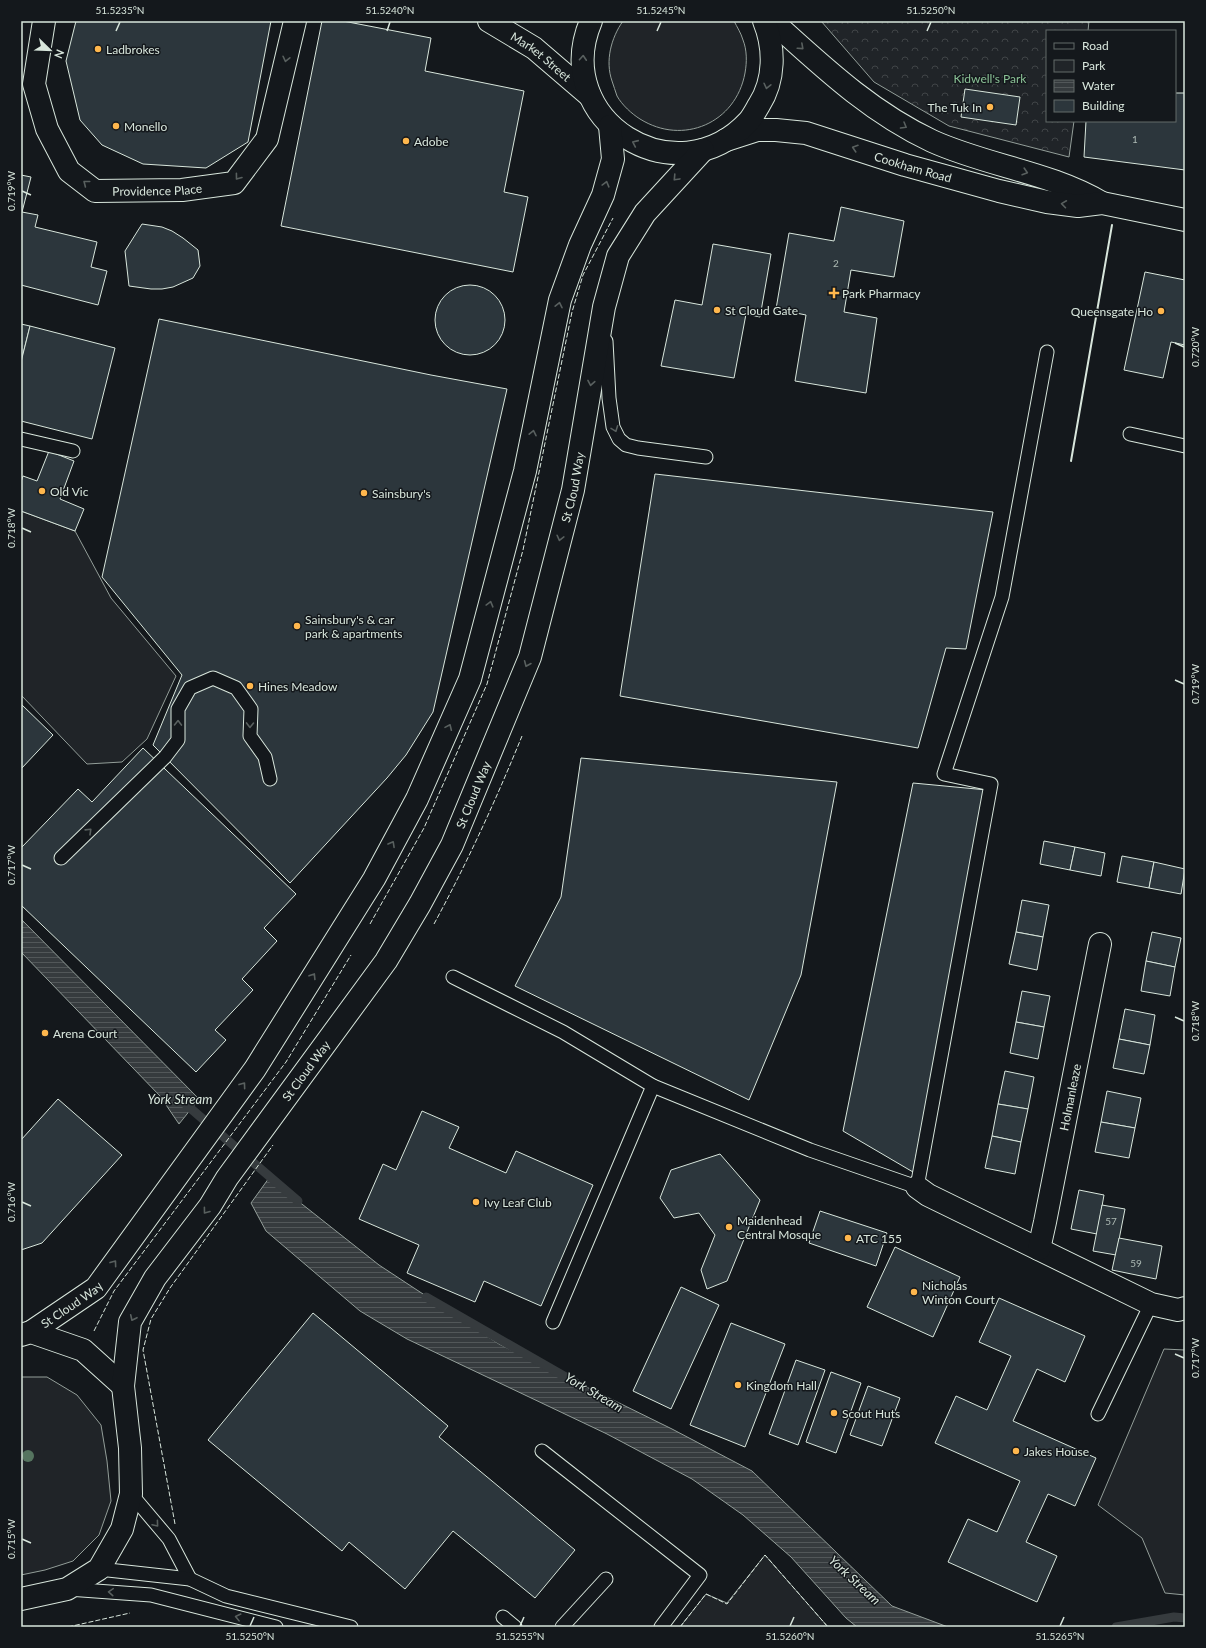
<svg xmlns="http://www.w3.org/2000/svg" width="1206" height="1648" viewBox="0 0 1206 1648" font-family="Lato,sans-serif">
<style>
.green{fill:#202428;stroke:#939e99}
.forest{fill:url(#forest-crowns);stroke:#939e99}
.water{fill:url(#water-rules);stroke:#939e99}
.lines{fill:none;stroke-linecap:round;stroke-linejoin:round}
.stream{stroke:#363b3e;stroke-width:9}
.building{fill:#2c363c;stroke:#d8e6dc}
.lane-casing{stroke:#d8e6dc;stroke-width:15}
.street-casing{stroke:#d8e6dc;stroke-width:24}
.secondary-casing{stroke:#d8e6dc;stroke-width:24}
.primary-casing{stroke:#d8e6dc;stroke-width:24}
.lane{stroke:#14181c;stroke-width:13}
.street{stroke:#14181c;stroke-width:22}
.secondary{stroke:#14181c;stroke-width:22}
.primary{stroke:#14181c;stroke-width:22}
.fence{stroke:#d8e6dc;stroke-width:1;stroke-dasharray:5 2;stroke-linecap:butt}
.wall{stroke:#d8e6dc;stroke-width:2}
.tree{fill:#55745f}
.oneway{stroke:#59605f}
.ticks{fill:none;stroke:#d8e6dc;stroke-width:1.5}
.poi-dot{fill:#ffb74d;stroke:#14181c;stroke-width:1.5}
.labels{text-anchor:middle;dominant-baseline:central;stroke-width:3;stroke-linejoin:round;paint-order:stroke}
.number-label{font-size:10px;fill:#adbab4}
.poi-label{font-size:12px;fill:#d8e6dc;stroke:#14181c;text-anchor:start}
.street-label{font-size:12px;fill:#d8e6dc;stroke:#14181c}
.park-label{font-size:12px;fill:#8ac095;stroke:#14181c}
.water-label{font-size:13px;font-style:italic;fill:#d8e6dc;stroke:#14181c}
.neatline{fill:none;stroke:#d8e6dc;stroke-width:1.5}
.ticks-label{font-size:10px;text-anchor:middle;fill:#d8e6dc}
</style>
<defs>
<pattern id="forest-crowns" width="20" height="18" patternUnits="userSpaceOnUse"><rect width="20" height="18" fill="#202428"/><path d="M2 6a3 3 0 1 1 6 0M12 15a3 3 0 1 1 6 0" fill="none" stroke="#404447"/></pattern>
<pattern id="water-rules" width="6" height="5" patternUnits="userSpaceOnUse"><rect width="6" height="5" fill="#363b3e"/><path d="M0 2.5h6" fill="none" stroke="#525759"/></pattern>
</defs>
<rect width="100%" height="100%" fill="#14181c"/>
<g class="green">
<path d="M623,21h111c3,6 7,12 9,19 4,10 4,22 2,33 -9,50 -62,73 -105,46 -8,-5 -18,-14 -23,-23 -2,-5 -3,-10 -5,-15 -7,-20 -1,-43 11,-60z"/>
<path d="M21,511l54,20 36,67 65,78 -29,63 -25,23 -35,2 -66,-69z"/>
<path d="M1164,1349l21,1v245l-20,-2 -23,-55 -44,-33z"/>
<path d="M21,1377h26l30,18 24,30 6,36 4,40 -12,34 -26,26 -28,9 -24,5z"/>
<path d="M765,1555l63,72h-148l26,-33 21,9z"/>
</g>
<path class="forest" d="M821,21h268l-1,10h-41v90h27l-5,36 -120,-31 -75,-44z"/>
<g class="water">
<path d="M21,919l178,180 -20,25 -19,-28 -139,-144z"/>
<path d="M269,1178l110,87 120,79 173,85 80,42 140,135 56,21h-91l-11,-9 -55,-61 -48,-42 -51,-36 -85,-45 -200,-95 -47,-28 -94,-80 -15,-28z"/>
</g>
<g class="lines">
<g class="stream">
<path d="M182,1101l116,100"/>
<path d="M426,1297l150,86"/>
<path d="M1116,1627l58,-10 11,1"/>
</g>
</g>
<g class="building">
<path d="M76,21h195l-23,121 -42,26 -63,-4 -41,-19 -22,-25 -14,-59z"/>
<path d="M322,21h21l88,17 -6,33 99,20 -20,101 24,5 -15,75 -232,-46z"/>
<path d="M965,89l55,8 -4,28 -55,-8z"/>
<path d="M1175,93h10v77l-101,-13 2,-36h89z"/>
<path d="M21,175l10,2 -9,35 16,3 -3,12 62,15 -6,25 16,4 -9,34 -77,-20z"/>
<path d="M841,207l63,14 -10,56 -43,-7 -7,42 33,6 -11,75 -71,-12 11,-66 -30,-6 13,-76 45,8z"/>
<path d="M142,224l20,3 10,4 11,7 15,12 2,16 -7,12 -20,9 -11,2h-11l-22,-3 -4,-35z"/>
<path d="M713,244l58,10 -11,63 -14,-3 -12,64 -73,-12 14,-66 27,5z"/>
<path d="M1145,272l40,8v65l-14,-3 -8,36 -39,-8z"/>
<circle cx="470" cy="320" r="35"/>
<path d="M159,319l272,56 76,14 -74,323 -27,43 -19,23 -97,105 -137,-138 29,-70 -80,-98z"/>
<path d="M21,324l9,2 -9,36z"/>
<path d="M30,326l85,22 -23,91 -71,-18v-59z"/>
<path d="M49,451l25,10 -14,38 24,10 -9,22 -54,-20v-29l2,-6 14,5z"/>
<path d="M655,474l338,38 -27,137 -20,-1 -28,100 -298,-52z"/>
<path d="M21,704l32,31 -32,34z"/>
<path d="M143,748l153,146 -32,34 13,13 -35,38 11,11 -38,40 11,10 -30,32 -175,-167v-57l57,-59 14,13z"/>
<path d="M581,758l256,24 -36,193 -52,125 -234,-114 46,-89z"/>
<path d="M913,783l74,7 -74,382 -70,-41z"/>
<path d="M1044,841l31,6 -5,23 -30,-6z"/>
<path d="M1075,847l30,6 -4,23 -31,-6z"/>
<path d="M1122,856l32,6 -5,26 -32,-6z"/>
<path d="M1154,862l31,7 -4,25 -32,-6z"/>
<path d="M1022,900l27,5 -6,32 -27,-5z"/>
<path d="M1016,932l27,5 -6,33 -28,-6z"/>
<path d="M1152,932l29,6 -6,29 -29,-6z"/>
<path d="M1146,961l29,6 -5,29 -29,-5z"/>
<path d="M1022,991l28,5 -6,31 -28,-5z"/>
<path d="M1125,1009l30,6 -5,30 -31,-6z"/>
<path d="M1016,1022l28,5 -6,32 -28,-6z"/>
<path d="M1119,1039l31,6 -6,29 -31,-6z"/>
<path d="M1005,1071l29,6 -6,32 -30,-5z"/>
<path d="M1107,1091l34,7 -6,30 -34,-6z"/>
<path d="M58,1099l64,56 -80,88 -21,7v-110z"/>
<path d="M998,1104l30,5 -7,33 -29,-6z"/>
<path d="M422,1111l37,16 -10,21 57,25 10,-22 77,34 -52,121 -57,-25 -9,21 -68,-29 12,-28 -60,-26 24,-55 13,6z"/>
<path d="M1101,1122l34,6 -6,30 -34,-6z"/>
<path d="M992,1136l29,6 -6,32 -30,-6z"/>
<path d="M720,1154l40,46 -33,81 -20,8 -6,-19 14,-35 -16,-22 -25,5 -14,-20 11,-28z"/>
<path d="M1079,1190l25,5 -7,39 -26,-5z"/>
<path d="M1102,1205l23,4 -9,46 -23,-4z"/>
<path d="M820,1211l67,22 -11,33 -67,-23z"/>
<path d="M1119,1238l43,8 -6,33 -44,-9z"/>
<path d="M895,1247l65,30 -27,60 -66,-30z"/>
<path d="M681,1287l38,18 -48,104 -38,-18z"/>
<path d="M999,1298l86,38 -20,46 -28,-13 -24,52 83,37 -21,48 -27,-12 -22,48 31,14 -20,46 -89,-40 20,-43 29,13 23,-51 -85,-38 21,-47 31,14 24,-54 -32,-14z"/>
<path d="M313,1313l135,113 -9,11 136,113 -40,48 -82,-67 -48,58 -56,-47 -7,9 -134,-111z"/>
<path d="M731,1323l54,21 -40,103 -55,-22z"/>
<path d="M796,1360l29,10 -27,75 -29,-11z"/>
<path d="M831,1372l30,11 -25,70 -30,-11z"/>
<path d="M868,1386l32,12 -18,48 -32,-11z"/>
</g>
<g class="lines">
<g class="lane-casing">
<g id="lane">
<path d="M606,341l3,57 4,29 6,12 7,6 12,3 68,9"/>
<path d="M1130,434l55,12"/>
<path d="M21,439l52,12"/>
<path d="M61,858l104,-101 13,-17v-31l12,-21 23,-10 23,10 15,21 -1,27 15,21 5,22"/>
<path d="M453,977l110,55 90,54 157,64 107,37 74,-403 -47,-10 58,-177 45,-245"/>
<path d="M553,1322l100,-236"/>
<path d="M1098,1414l53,-110"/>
<path d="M542,1451l158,124 -39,52"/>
<path d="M131,1494l38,45 21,40"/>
<path d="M99,1569l91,10 36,17 125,31"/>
<path d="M68,1589l83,6 125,32"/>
<path d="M503,1617l12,10"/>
<path d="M562,1627l44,-48"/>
</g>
</g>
<g class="street-casing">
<g id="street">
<path id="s1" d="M44,21l-10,63 13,45 22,42 26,20 87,-1 52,-7 33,-44 28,-118"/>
<path id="s2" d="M489,21l45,27 56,48"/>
<path d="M917,1187l11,8 223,109 27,6 7,-2"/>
<path id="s3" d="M1039,1249l6,-27 55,-278"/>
</g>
</g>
<g class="secondary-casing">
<g id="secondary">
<path d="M772,21c50,45 98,91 160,120 55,25 118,31 170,62"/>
<path id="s4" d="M726,140l31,-10h19l30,3 99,32 94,26 48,11 31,4 24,-3 83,17"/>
</g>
</g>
<g class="primary-casing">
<g id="primary">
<path d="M591,21c-42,99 85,179 158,100 4,-5 7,-11 10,-16 16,-25 16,-57 5,-84"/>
<path id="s5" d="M31,1332l65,-44 159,-219 119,-190 43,-80 53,-120 55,-208 35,-171 20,-55 23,-50 10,-36 -3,-33"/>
<path d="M21,1335l10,-3 52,18 40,36"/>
<path id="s6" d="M21,1599l46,-10 32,-20 23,-40 9,-35 -1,-46 -7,-62 7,-64 25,-44 55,-72 17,-28 159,-217 34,-57 32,-59 78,-188 43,-167 31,-183 14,-51 27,-43 58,-63"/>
</g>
</g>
<use href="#lane" class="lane"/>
<use href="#street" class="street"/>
<use href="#secondary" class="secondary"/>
<use href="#primary" class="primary"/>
<g class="fence">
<path d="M370,924l54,-96 63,-144 36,-134 49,-238 11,-37 30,-57"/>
<path d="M434,924c33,-61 62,-124 88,-188"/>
<path d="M94,1331l20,-40 172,-229 65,-107"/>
<path d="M175,1524l-32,-174 8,-31 19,-31 103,-143"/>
<path d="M68,1627l62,-14"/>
<path d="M680,1627l26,-33 21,10 38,-49 63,72"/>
</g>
<path class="wall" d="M1071,461l41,-236"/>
</g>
<circle class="tree" cx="28" cy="1456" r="6"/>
<defs><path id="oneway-chevron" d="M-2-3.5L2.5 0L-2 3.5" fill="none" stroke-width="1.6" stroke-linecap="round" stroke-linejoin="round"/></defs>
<g class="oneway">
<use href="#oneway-chevron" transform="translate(801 47) rotate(42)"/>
<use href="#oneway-chevron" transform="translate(583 58) rotate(-86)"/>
<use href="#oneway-chevron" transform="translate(286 59) rotate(103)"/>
<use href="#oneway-chevron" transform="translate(767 86) rotate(103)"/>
<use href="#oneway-chevron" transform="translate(904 126) rotate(30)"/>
<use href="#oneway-chevron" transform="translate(635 143) rotate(-156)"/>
<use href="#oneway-chevron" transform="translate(855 148) rotate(-162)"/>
<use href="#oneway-chevron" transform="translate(1025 172) rotate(17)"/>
<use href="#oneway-chevron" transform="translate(238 177) rotate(127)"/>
<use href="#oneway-chevron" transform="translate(676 178) rotate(133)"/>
<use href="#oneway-chevron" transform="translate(86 183) rotate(-142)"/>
<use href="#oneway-chevron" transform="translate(606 184) rotate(-75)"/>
<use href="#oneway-chevron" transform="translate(1064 204) rotate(-172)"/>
<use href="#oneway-chevron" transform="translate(559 305) rotate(-78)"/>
<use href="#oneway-chevron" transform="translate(591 383) rotate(100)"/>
<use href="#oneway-chevron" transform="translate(615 429) rotate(69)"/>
<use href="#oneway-chevron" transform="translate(533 433) rotate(-78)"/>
<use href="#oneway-chevron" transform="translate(560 538) rotate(104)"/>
<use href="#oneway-chevron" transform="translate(490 604) rotate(-75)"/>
<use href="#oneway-chevron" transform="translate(527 664) rotate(113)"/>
<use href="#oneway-chevron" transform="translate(178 723) rotate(-89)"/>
<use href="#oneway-chevron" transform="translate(250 725) rotate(91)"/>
<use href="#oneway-chevron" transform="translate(449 727) rotate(-66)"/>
<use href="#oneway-chevron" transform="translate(89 831) rotate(-44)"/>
<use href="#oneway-chevron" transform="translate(392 844) rotate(-61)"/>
<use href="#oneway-chevron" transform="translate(313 976) rotate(-58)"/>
<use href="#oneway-chevron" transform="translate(243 1085) rotate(-54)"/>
<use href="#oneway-chevron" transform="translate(206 1211) rotate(127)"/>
<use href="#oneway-chevron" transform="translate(114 1263) rotate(-54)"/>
<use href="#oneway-chevron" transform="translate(133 1318) rotate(115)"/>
<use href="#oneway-chevron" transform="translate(156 1524) rotate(50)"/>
<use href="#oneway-chevron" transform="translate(111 1592) rotate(-176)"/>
<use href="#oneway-chevron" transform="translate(238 1617) rotate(-166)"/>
</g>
<path class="ticks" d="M116,31l4,-9M387,31l3,-9M657,31l4,-9M927,31l4,-9M22,191l9,4M1175,343l9,4M22,528l9,4M1175,680l9,4M22,865l9,4M1175,1017l9,4M22,1202l9,4M1175,1354l9,4M22,1539l9,4M250,1626l4,-9M520,1626l4,-9M790,1626l4,-9M1060,1626l4,-9"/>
<g class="poi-dot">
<circle cx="98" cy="49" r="4"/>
<circle cx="990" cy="107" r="4"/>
<circle cx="116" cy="126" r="4"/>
<circle cx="406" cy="141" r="4"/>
<path d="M832 287h4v4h4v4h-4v4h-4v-4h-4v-4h4z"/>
<circle cx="717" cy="310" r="4"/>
<circle cx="1161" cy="311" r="4"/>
<circle cx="42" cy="491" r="4"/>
<circle cx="364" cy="493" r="4"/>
<circle cx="297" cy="626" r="4"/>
<circle cx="250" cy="686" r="4"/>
<circle cx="45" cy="1033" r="4"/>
<circle cx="476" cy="1202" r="4"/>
<circle cx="729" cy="1227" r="4"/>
<circle cx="848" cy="1238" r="4"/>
<circle cx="914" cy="1292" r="4"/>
<circle cx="738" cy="1385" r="4"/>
<circle cx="834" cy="1413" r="4"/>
<circle cx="1016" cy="1451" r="4"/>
</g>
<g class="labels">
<g class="number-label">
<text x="1135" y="139">1</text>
<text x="836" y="263">2</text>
<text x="1111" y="1221">57</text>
<text x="1136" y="1263">59</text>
</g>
<g class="poi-label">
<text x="106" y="49">Ladbrokes</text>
<text x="982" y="107" text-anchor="end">The Tuk In</text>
<text x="124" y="126">Monello</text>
<text x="414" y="141">Adobe</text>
<text x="842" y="293">Park Pharmacy</text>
<text x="725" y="310">St Cloud Gate</text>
<text x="1153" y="311" text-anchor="end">Queensgate Ho</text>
<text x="50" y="491">Old Vic</text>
<text x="372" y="493">Sainsbury's</text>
<text x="305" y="619">Sainsbury's &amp; car<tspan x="305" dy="14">park &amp; apartments</tspan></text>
<text x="258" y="686">Hines Meadow</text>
<text x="53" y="1033">Arena Court</text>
<text x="484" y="1202">Ivy Leaf Club</text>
<text x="737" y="1220">Maidenhead<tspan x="737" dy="14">Central Mosque</tspan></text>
<text x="856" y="1238">ATC 155</text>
<text x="922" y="1285">Nicholas<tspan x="922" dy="14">Winton Court</tspan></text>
<text x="746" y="1385">Kingdom Hall</text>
<text x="842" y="1413">Scout Huts</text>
<text x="1024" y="1451">Jakes House</text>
</g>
<g class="street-label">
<text stroke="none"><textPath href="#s2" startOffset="63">Market Street</textPath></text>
<text stroke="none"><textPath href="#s4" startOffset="194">Cookham Road</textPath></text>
<text stroke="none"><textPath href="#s1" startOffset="253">Providence Place</textPath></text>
<text stroke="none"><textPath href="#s6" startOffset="1295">St Cloud Way</textPath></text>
<text stroke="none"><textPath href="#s6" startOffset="971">St Cloud Way</textPath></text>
<text stroke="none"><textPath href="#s6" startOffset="647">St Cloud Way</textPath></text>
<text stroke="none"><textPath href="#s3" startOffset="155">Holmanleaze</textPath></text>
<text stroke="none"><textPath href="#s5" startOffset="49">St Cloud Way</textPath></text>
</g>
<g class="park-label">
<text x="990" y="78">Kidwell's Park</text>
</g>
<g class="water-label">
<text x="180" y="1099">York Stream</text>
<text transform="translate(594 1392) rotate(30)">York Stream</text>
<text transform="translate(855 1580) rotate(43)">York Stream</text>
</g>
</g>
<rect width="1206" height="1648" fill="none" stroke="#14181c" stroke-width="44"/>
<rect x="1046" y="30" width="130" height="92" fill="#14181c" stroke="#626a69"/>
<rect x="1054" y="43" width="20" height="6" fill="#14181c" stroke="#626a69"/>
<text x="1082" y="50" font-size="12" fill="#d8e6dc">Road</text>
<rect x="1054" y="60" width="20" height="12" fill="#202428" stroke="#626a69"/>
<text x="1082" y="70" font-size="12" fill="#d8e6dc">Park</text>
<rect x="1054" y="80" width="20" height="12" fill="url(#water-rules)" stroke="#626a69"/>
<text x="1082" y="90" font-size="12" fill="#d8e6dc">Water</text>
<rect x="1054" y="100" width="20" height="12" fill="#2c363c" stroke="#626a69"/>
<text x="1082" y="110" font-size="12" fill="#d8e6dc">Building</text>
<g transform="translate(50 50) rotate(113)" stroke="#14181c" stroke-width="3" paint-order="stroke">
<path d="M0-3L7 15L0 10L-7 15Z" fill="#d8e6dc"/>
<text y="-6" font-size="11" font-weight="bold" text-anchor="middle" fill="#d8e6dc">N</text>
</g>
<rect x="22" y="22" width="1162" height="1604" class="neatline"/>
<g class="ticks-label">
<text x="120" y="14">51.5235°N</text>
<text x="390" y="14">51.5240°N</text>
<text x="661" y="14">51.5245°N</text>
<text x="931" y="14">51.5250°N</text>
<text transform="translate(11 191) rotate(-90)" y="4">0.719°W</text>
<text transform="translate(1195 347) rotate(-90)" y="4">0.720°W</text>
<text transform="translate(11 528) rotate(-90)" y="4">0.718°W</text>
<text transform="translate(1195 684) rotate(-90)" y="4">0.719°W</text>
<text transform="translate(11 865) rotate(-90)" y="4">0.717°W</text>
<text transform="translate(1195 1021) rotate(-90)" y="4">0.718°W</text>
<text transform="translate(11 1202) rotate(-90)" y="4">0.716°W</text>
<text transform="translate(1195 1358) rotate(-90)" y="4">0.717°W</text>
<text transform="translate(11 1539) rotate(-90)" y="4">0.715°W</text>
<text x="250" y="1640">51.5250°N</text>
<text x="520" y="1640">51.5255°N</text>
<text x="790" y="1640">51.5260°N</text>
<text x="1060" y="1640">51.5265°N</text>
</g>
</svg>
